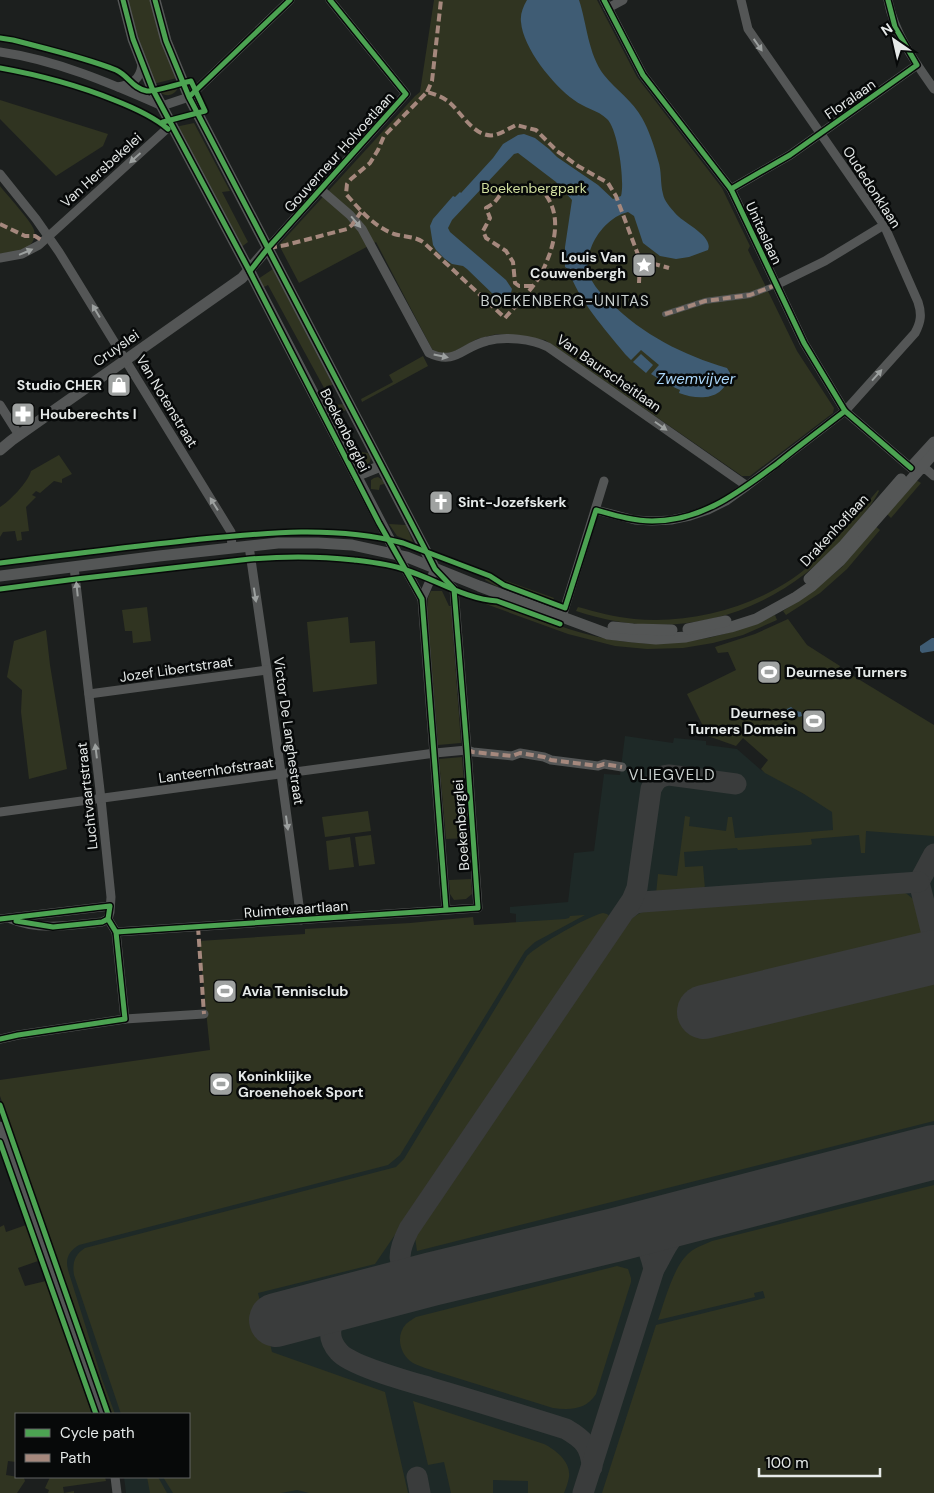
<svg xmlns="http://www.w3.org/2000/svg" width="934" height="1493" viewBox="0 0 934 1493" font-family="'DM Sans',sans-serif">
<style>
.built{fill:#1e2927}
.green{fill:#303421}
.water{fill:#3f5c74}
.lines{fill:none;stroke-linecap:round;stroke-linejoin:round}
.taxiway{stroke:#3a3c3c;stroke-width:21}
.runway{stroke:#3a3c3c;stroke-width:54}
.pedestrian{stroke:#545656;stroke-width:6}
.minor{stroke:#545656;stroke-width:9}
.tertiary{stroke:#545656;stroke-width:11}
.quiet{stroke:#a5887d;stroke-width:4;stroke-dasharray:8 4;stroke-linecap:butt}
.cycleway-casing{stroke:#070909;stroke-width:8}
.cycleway{stroke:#4ca352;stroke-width:5}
.oneway{fill:#9ca09f}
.labels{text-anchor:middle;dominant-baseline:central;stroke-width:5;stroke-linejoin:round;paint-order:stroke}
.street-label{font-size:14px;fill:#e5e9e8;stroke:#070909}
.park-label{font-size:14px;fill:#d1df9f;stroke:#070909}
.poi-label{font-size:14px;font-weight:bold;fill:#e5e9e8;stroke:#070909;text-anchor:start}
.neighbourhood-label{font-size:15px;letter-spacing:1px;fill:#cad1cf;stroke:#070909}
.water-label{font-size:15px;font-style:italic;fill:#abd7fa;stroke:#070909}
</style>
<rect width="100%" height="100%" fill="#1c1f1e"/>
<path class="built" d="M625,736l48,7 1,-5 32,3v4l31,4 24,21 43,24 130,36v663h-808l-2,-16h65v-63h-77l-53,-167 382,-159 97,-166 -22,1v-9l-6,-1v-6l58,-5 6,-49 20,-2 10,-77 16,1z"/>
<g class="green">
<path d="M126,0h27l24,78 -24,6z"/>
<path d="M434,0h163l40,77 85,111 28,58 -2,4 49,101 37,57 -1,5 -83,63h-8l-197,-136 -48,-6 -20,5 -29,16 -11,-2 -5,-4 -56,-107 -77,41 -20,-38 136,-149 5,-4z"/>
<path d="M179,86c-4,10 -13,12 -21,5z"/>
<path d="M0,100l108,34 -5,12 -47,30 -56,-57z"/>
<path d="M194,123l36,68 -8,1 26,50 -8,6 -65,-121z"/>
<path d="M0,186c7,9 32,36 34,44 2,7 -1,14 -7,17 -8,5 -18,5 -27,7z"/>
<path d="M273,269l60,116 -7,1 10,19 7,-1 3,6 -15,8 -4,-8 8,-2 -67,-123 -6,3 -4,-9z"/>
<path d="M423,356l5,10 -66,36 -1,-3 32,-17 -4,-7z"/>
<path d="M361,452l7,1 3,4 -1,5 -5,4h-8l-5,-9 8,-1z"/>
<path d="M59,455l13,19 -10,5v4l-8,-2 -14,12 -4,-2 -4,4 4,2 -10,10 3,24 -8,1 1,8 -5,1 -2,-10 -12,1 -3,5v-30c10,-6 28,-25 31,-36z"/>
<path d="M378,477l6,4v3l-4,1 -1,5 -8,-1v-9l3,-2z"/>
<path d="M916,480l5,3 -30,35 -4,-4z"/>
<path d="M878,490l1,1c-8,17 -22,30 -34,45 -69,79 -168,109 -269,75l2,-4c18,5 37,10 56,12 66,6 138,-16 186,-63 21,-21 39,-44 58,-66z"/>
<path d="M389,524l17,1 7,17 -16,-6z"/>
<path d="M875,526l5,4 -33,39 -27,24 -34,22 -3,-4 34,-23 25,-21z"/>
<path d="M487,574l67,24 -2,5 -50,-17 -3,-2 -1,3 -13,-7z"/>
<path d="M431,591h11l7,15h2l10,137 -23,2 -11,-137 1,-10z"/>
<path d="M472,597l12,4 12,1c36,13 73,30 112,37 57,11 114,1 167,-24l2,5 -34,15 -30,8 -30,5 -36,1 -32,-3 -47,-12 -96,-35z"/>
<path d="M147,607l4,34 -18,2 -1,-12h-7l-3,-21z"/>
<path d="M348,617l2,26 25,-2 2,43 -64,8 -6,-70z"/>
<path d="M788,619l19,26 33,21 -1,2 16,9 79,48v111l-68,-5 -1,22h-4l-2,-18 -48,4 1,5 -2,1 -72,5 -1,-2 -53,4 1,15 18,-1 2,23 -49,5 2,-20 19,2 8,-60 5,1 -1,9 37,5 2,-14h4l3,21 98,-8 -1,-18 -28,-18 -39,-21 -4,-4 7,-9 -25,-22 -7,8 -28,-10 -21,-42 49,-24 -8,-18 -10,1 -3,-6 40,-13z"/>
<path d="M46,630l4,35 17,104 -38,10 -8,-67 1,-22 -15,-13 7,-36z"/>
<path d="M462,757l6,81 -22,1 -7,-80z"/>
<path d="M368,811l3,20 -46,6 -3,-20z"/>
<path d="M371,835l4,29 -16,2 -4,-29z"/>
<path d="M350,837l4,30 -25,3 -3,-29z"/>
<path d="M471,879l1,15 -6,5 -12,1 -4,-6 -1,-14z"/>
<path d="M899,890l8,4 6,5 21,81v141l-517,130 -2,-14 2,-6 212,-310c7,-7 14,-10 24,-11z"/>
<path d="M603,913l4,1 2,2 -1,7 -233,341 -117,29 14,59 113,40 23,101h-99l-12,-3 -16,3h-108l-10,-16h26v-63h-68l-47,-139c-2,-12 1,-21 11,-27l311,-81 8,-8 123,-203c11,-11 61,-40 76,-43z"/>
<path d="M585,915l-50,27 -10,9 -125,204 -12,10 -309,80c-10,6 -14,13 -11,25l34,109 13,35h-3l-112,-318v-16l210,-30 -11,-109 106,-7v-5l105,-6 63,-6 1,8 91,-6 4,-1 1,-2z"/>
<path d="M934,1185v308h-332l54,-168 109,-27 -2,-7 -9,2 1,4 -97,23c6,-17 15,-51 28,-64 7,-8 17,-11 26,-15z"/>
<path d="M4,1225l2,7 20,-7 12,36 -20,7 7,18 21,-5 46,133h-76v48l-8,-1 -2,14 18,3 1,3 -8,12h-17v-266z"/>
<path d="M617,1266l11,3 3,9v4l-35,112c-10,16 -26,16 -43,14l-128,-40c-4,-2 -9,-3 -12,-5 -13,-8 -18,-27 -7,-39 3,-3 7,-5 10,-7z"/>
<path d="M413,1401l131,43c12,6 27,18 25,33 -1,6 -3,11 -5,16h-36v-12l-35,-1v13h-42l-7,-31 -16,3z"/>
<path d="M50,1477h55l1,4 -43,6 1,6 10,-2v2h-26l1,-3 -4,-2z"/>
<path d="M147,1477h11l9,16h-17z"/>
</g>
<g class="water">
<path d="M527,0h52c8,24 9,54 25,75 12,15 29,26 38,43 6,10 13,30 16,42 4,11 2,23 5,34 1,7 8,14 12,19 8,10 39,23 33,37l-19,7 -13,2 -16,-3 -17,-13 -9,-27 -6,-4c-17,4 -31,20 -37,36 -3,6 -2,13 -4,19 2,14 13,26 23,35 33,33 73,53 117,66l3,5c-5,27 -30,28 -51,20l1,-3 -13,-6 -16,-10 8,-9 -18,-15 -10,10 -6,-6c-21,-26 -46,-53 -57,-85l-3,-2v-20l7,-47 -16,-18 -38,-29 -4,1 -62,66 -4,8 2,4 56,48 6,9 -1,4 -8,6h-5l-31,-30 -4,-3 -11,-2 -7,-5 -9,-9 -3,-5 -3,-19 3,-7 20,-23 2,1 5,-5 1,1 32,-35 10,-14 15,-9 6,-1 11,4 14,11 8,8 41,28 15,14 8,-3c4,-14 -3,-67 -14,-77 -9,-9 -23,-11 -33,-19 -21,-15 -51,-52 -53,-78 -1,-8 2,-15 6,-22z"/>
<path d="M641,354l12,11 -7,8 -13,-11z"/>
<path d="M932,638h2v13l-12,2 -2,-2v-5z"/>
<path d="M791,707l5,4 5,1 1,4 -3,1 -4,-3 -5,2 -3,-1 -1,-4 1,-2z"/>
</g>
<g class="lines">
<g class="taxiway">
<path d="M934,854l-15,28 15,60"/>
<path d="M626,910l9,-7 7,-1 277,-20"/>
<path d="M615,1235c28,1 33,7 39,34"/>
<path d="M432,1279l-13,2c-26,-14 -21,-30 -10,-52l223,-329 5,-12 14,-99c4,-9 8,-13 18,-14l67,9"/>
<path d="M351,1301c-16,14 -30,31 -12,51 12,14 72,30 92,36 45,13 90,27 135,41 17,10 25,17 26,38"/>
<path d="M417,1477l3,16"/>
<path d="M583,1493l71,-224c6,-10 11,-22 18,-31 10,-13 27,-21 40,-29"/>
</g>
<g class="runway">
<path d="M704,1012l230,-55"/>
<path d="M276,1320l156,-41 183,-44 319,-83"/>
</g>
<path class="pedestrian" d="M665,314l40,-13 45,-6 26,-10"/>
<g class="minor">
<path d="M604,0l39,75 88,114 73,154 41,68 66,57"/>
<path d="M888,0c6,33 27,62 46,89"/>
<path d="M608,8l15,-8"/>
<path d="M0,52c56,8 110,31 162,54l27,-9 101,-97"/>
<path d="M118,87c14,-3 22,-7 24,-22"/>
<path d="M0,174l36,45 23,33 172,280 1,16"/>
<path d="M320,189l30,26 12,14 67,124c27,13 34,-7 58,-12 18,-5 45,-2 61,6l199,139"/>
<path d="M731,189l59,-34 127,-90"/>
<path d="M268,248l138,-154 -76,-94"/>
<path d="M0,258l22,-4 17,-9 132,-120"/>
<path d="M776,285l49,-24 59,-36"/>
<path d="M0,405l19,30"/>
<path d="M919,470l7,-1 8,7"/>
<path d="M596,510l39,10 17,1 19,-1 19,-4 18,-6 18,-9 21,-15 98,-75 70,-78c6,-11 7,-19 3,-31l-34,-77 -136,-196 -7,-29"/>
<path d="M249,546l18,124 34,250"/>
<path d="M397,554l25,45 24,310"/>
<path d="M74,567l27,232 10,98 -1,15 -2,7 8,13 9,87"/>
<path d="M562,617l42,-136"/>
<path d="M89,694l178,-24"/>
<path d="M0,812l435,-59 32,-3 6,2 39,4 8,-3 24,4 7,3 47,6 6,-2 18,3"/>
<path d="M0,919l110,-13"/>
<path d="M11,919c28,12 61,6 91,3l6,-3"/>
<path d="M116,932l362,-24 -11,-158 -13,-161 -19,-20 -13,30"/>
<path d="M0,1039l18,-4 107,-16 79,-5"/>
<path d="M0,1126l103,288"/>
<path d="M115,1477l2,16"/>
</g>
<g class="tertiary">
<path d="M123,0l10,39 19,49 96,180 149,286"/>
<path d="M155,0l11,41 23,56 246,472"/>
<path d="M0,450l12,-10 230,-162 26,-30"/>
<path d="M913,465l21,-23"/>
<path d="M356,476l25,-10"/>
<path d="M0,576l159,-20 119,-13h40l34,2 55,12 72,29 129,48 25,3 23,2 30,-2 45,-10 25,-8 40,-22 16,-11 28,-25 94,-108"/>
<path d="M809,579l34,-33 58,-67"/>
<path d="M613,627l20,2 39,1"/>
<path d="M688,629l38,-8"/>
</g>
<g class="quiet">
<path d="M427,92l5,-11 9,-81"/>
<path d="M0,224l25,12h10l8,5"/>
<path d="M269,248l17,-3 61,-16 5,-4 9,-13"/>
<path d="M639,283l1,-23"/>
<path d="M532,286h-13l-4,-3 -2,-21 -7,-11 -20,-13 -3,-7 7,-13 -4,-10 8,-5 11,-14c7,-1 27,-3 34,0 4,2 8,7 10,11 13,23 3,52 -8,74 -8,15 -25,31 -36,44l-82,-76c-9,-6 -19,-5 -29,-8 -21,-8 -34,-24 -48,-40l1,-10 4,-5 19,-16 8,-13 6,-14 43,-44c8,2 16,5 22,10 12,10 26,37 46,33 7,-2 15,-7 21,-10l20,5 21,21 21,15 30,17 8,13 24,64 29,8"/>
<path d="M665,314l40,-13 45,-6 26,-10"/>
<path d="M467,750l6,2 39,4 8,-3 24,4 7,3 47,6 6,-2 18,3"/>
<path d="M198,927l6,87"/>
</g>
<g class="cycleway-casing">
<g id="cycleway">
<path d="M123,0l10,39 19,49 96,180 131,255 43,76 24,310"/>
<path d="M604,0l39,75 88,114 73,154 41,68 66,57"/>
<path d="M0,38l13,2c34,9 70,17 103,30 13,6 16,18 31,21 7,1 35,-8 44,-10l14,30 -42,11"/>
<path d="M0,68c39,7 77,17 114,32 18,7 39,16 54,29"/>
<path d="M191,95l99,-95"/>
<path d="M731,189l59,-34 127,-90 -22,-38 -7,-27"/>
<path d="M250,271l18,-23 138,-154 -76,-94"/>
<path d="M0,563c64,-8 128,-16 192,-23 70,-7 141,-15 211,3l87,33 14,9 61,23 31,-98c18,5 37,11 56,11 51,0 87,-29 126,-58 22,-18 45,-35 67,-52"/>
<path d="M0,589l76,-10 174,-20c35,-3 69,-3 104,1 17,2 36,4 52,10 28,9 62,30 91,31l63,23"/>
<path d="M0,919l110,-13 -2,13 8,13 9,87 -107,16 -18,4"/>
<path d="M16,921l37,6 49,-5 6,-3"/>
<path d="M116,932l362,-24 -11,-158 -13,-161 -19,-20 -9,-18 -237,-454 -23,-56 -11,-41"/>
<path d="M0,1105l108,309"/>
<path d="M0,1142l96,272"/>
</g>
</g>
<use href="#cycleway" class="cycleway"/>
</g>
<defs><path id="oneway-solid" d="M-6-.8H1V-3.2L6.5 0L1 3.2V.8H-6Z" transform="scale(1.25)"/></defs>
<g class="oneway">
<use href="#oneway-solid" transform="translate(758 45) rotate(55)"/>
<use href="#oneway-solid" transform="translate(135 158) rotate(138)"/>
<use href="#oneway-solid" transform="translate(356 222) rotate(49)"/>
<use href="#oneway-solid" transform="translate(26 252) rotate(-23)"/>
<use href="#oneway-solid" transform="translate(96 311) rotate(-121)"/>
<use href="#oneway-solid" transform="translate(441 356) rotate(12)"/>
<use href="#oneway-solid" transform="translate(877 375) rotate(-48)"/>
<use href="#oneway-solid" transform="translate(661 426) rotate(35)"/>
<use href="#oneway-solid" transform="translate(214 504) rotate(-122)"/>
<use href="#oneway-solid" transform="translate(77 589) rotate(-96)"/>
<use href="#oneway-solid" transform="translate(255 595) rotate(81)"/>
<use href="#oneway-solid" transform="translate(96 751) rotate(-97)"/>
<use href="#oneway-solid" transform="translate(287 823) rotate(82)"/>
</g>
<defs>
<g id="sight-square" transform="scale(1.25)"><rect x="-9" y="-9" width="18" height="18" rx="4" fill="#9fa2a1" stroke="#070909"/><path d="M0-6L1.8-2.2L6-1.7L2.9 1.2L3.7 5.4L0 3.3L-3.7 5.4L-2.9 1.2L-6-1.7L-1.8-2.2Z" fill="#fff"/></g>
<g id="shop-square" transform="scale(1.25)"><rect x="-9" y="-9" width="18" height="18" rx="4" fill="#9fa2a1" stroke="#070909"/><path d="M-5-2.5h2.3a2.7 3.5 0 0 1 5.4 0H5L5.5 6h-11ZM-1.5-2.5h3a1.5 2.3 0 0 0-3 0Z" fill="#fff"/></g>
<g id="pharmacy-square" transform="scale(1.25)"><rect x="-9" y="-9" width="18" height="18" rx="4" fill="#9fa2a1" stroke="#070909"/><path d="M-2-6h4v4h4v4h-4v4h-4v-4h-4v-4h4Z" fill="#fff"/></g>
<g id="church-square" transform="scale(1.25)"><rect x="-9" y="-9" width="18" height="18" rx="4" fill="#9fa2a1" stroke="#070909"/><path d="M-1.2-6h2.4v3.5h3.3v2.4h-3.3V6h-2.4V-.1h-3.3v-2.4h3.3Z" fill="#fff"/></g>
<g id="stadium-square" transform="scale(1.25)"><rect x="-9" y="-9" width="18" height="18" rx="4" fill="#9fa2a1" stroke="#070909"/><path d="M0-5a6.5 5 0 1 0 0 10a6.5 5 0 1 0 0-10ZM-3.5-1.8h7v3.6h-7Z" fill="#fff"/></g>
</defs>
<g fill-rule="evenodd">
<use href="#sight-square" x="644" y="265"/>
<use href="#shop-square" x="119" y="385"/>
<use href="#pharmacy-square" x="23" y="414"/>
<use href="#church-square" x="441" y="502"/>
<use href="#stadium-square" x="769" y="672"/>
<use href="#stadium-square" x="814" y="721"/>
<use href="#stadium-square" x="225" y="991"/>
<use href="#stadium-square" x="221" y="1084"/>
</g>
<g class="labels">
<g class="street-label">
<text transform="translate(850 99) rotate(-35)">Floralaan</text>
<text transform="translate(339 152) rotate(-48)">Gouverneur Holvoetlaan</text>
<text transform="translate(101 170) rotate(-42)">Van Hersbekelei</text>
<text transform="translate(872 187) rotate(57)">Oudedonklaan</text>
<text transform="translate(764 233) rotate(65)">Unitaslaan</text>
<text transform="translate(116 348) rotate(-35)">Cruyslei</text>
<text transform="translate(609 373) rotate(35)">Van Baurscheitlaan</text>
<text transform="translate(167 401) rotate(59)">Van Notenstraat</text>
<text transform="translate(345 430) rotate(63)">Boekenberglei</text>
<text transform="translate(834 530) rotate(-47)">Drakenhoflaan</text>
<text transform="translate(176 669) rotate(-8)">Jozef Libertstraat</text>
<text transform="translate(289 731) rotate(82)">Victor De Langhestraat</text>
<text transform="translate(216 770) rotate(-8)">Lanteernhofstraat</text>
<text transform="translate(87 796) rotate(-96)">Luchtvaartstraat</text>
<text transform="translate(461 825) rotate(-94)">Boekenberglei</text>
<text transform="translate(296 909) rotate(-4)">Ruimtevaartlaan</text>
</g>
<g class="park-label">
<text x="534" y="188">Boekenbergpark</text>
</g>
<g class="poi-label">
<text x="626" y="257" text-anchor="end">Louis Van<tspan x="626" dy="16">Couwenbergh</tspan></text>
<text x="102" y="385" text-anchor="end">Studio CHER</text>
<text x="40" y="414">Houberechts I</text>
<text x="458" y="502">Sint-Jozefskerk</text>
<text x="786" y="672">Deurnese Turners</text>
<text x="796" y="713" text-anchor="end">Deurnese<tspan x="796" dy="16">Turners Domein</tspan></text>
<text x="242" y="991">Avia Tennisclub</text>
<text x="238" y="1076">Koninklijke<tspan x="238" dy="16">Groenehoek Sport</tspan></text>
</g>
<g class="neighbourhood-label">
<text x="565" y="301">BOEKENBERG-UNITAS</text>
<text x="672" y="775">VLIEGVELD</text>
</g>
<g class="water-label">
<text x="696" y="379">Zwemvijver</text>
</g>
</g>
<rect x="15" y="1413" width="175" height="65" fill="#070909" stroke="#606362"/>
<rect x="25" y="1429" width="25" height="8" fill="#4ca352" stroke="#606362"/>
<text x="60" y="1438" font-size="15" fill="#e5e9e8">Cycle path</text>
<rect x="25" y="1454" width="25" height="8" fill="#a5887d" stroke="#606362"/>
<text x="60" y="1463" font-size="15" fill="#e5e9e8">Path</text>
<g transform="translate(894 40) rotate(326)" stroke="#070909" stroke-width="4" paint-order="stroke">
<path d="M0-4L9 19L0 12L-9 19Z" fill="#e5e9e8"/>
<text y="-8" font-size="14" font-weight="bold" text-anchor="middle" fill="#e5e9e8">N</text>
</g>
<path d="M759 1468v8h121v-8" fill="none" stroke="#e5e9e8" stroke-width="2.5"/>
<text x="766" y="1468" font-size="15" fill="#e5e9e8" stroke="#070909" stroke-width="4" paint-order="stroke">100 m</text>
</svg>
